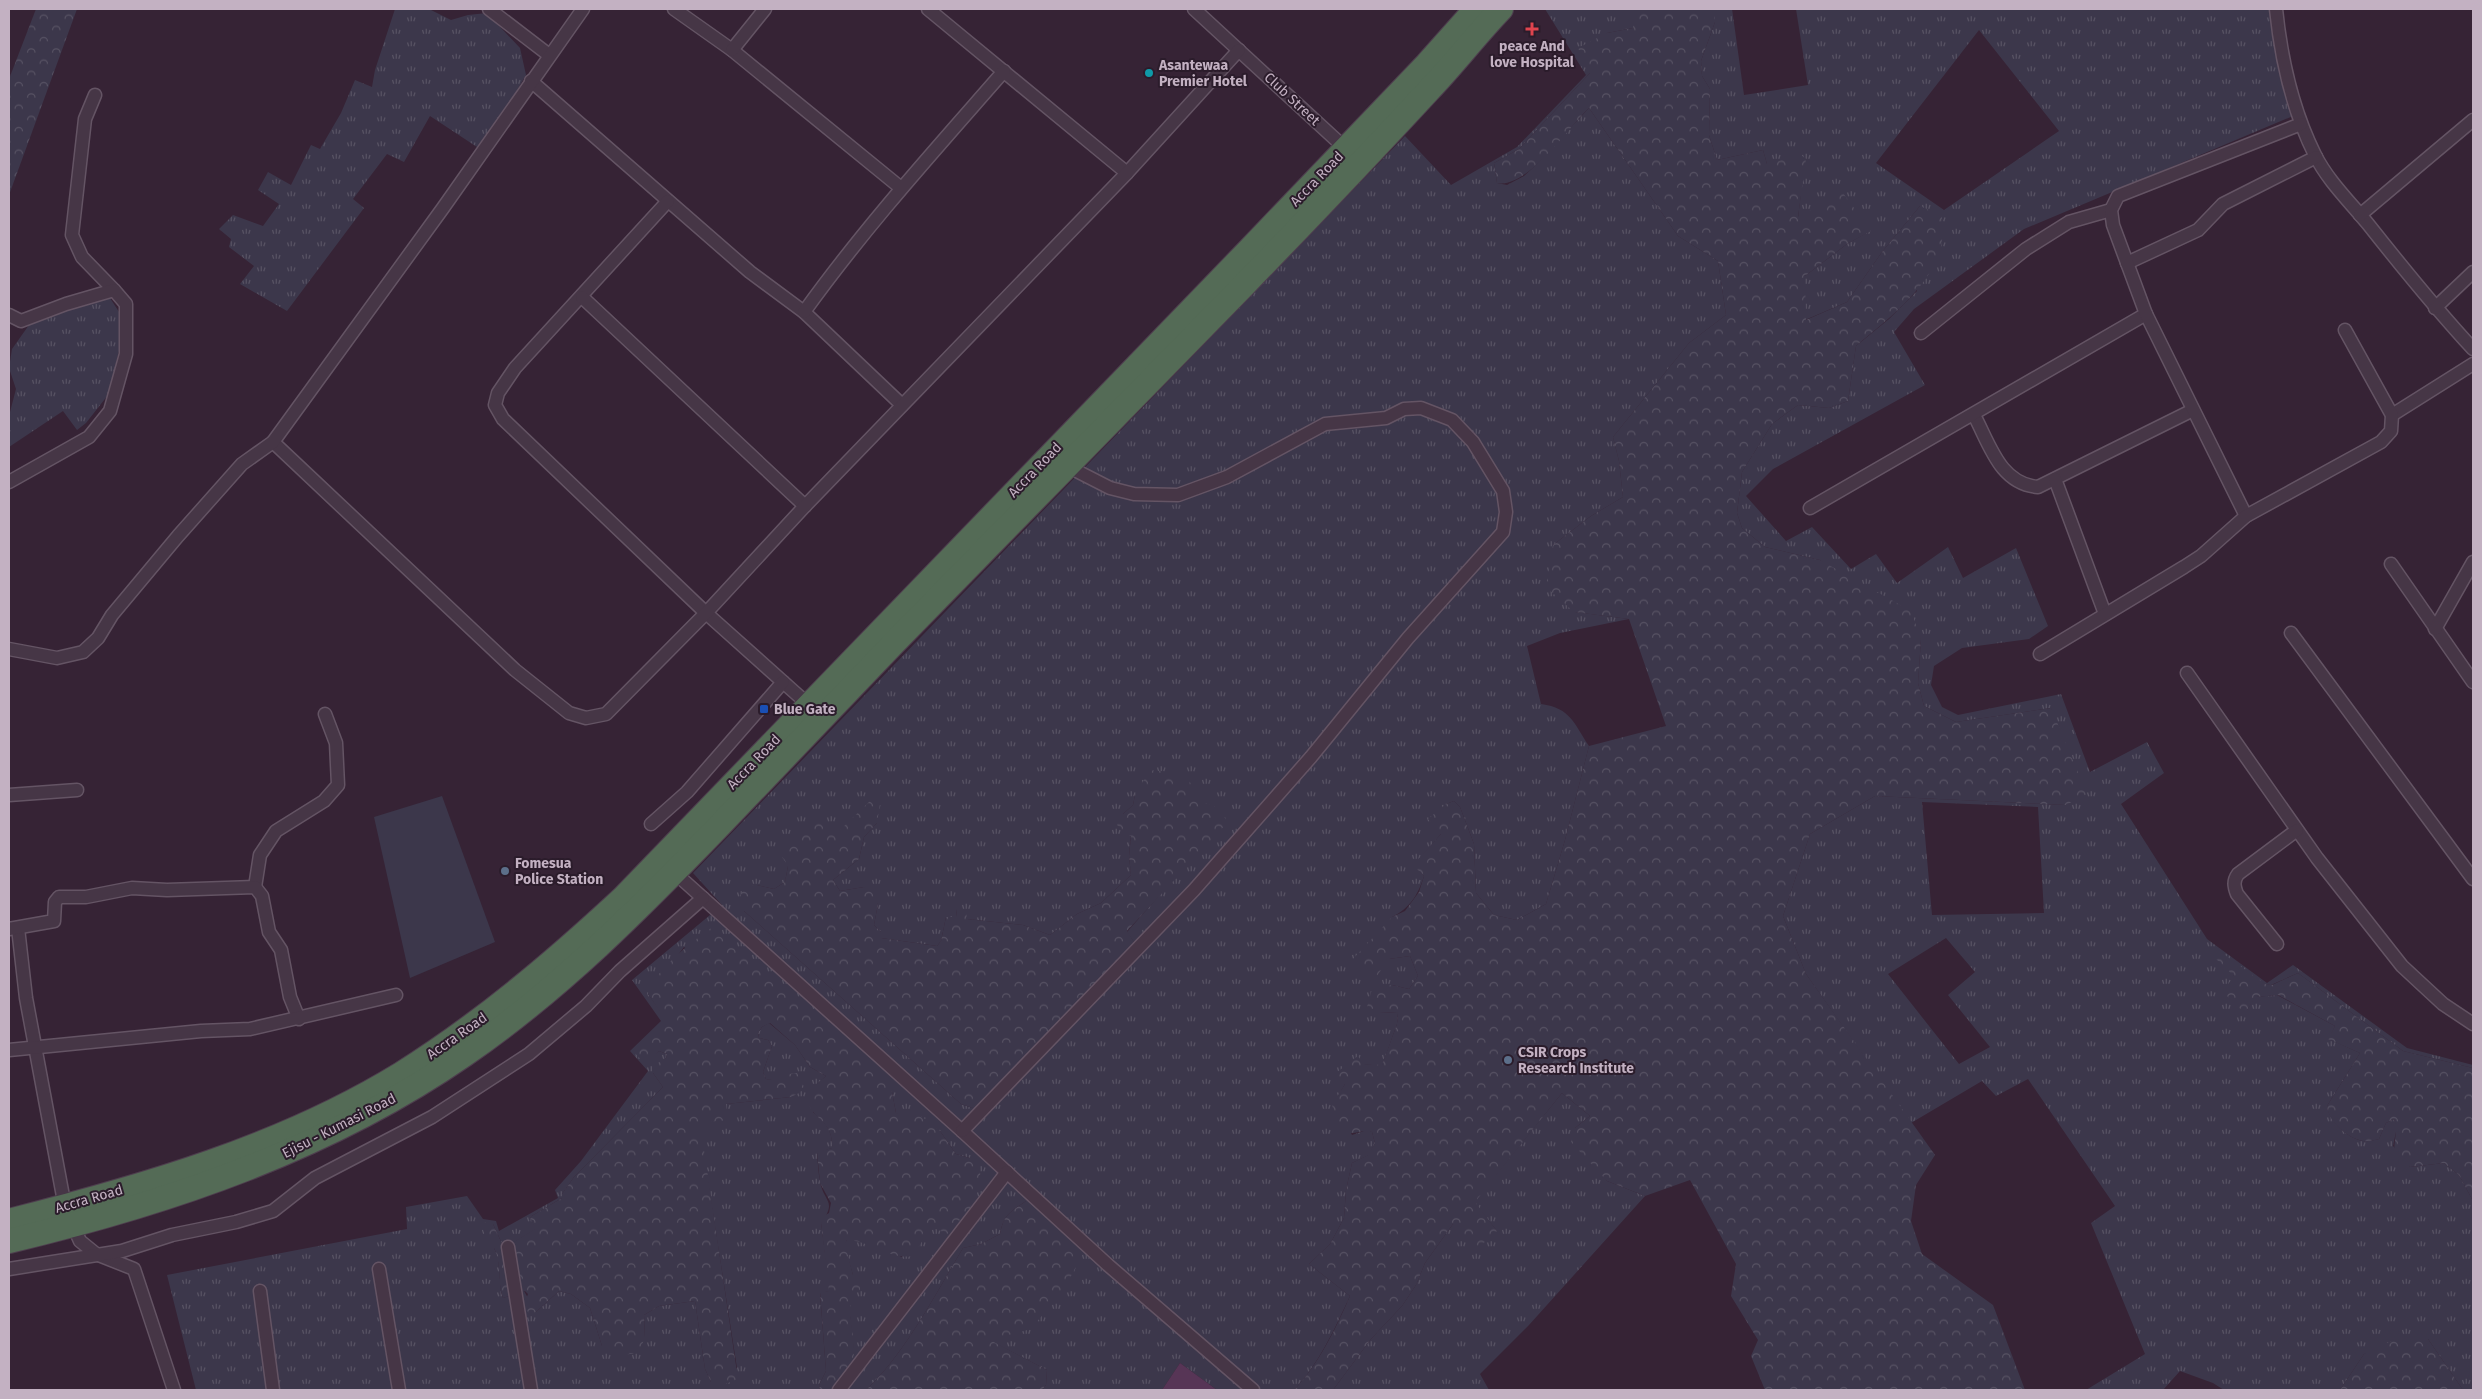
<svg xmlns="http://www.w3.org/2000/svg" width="2482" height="1399" viewBox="0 0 2482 1399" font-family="'Fira Sans',sans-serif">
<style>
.grass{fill:url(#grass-tufts);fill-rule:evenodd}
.forest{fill:url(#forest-crowns)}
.park{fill:#3c374b}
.water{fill:#573556}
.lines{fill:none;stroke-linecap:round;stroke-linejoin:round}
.street-casing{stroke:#645464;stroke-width:15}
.highway-casing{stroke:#4e3e4e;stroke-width:26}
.street{stroke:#463646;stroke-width:12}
.highway{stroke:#546b56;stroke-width:24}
.health-dot{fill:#e0444e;stroke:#2b1c2b;stroke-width:2}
.culture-dot{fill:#0f9aa8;stroke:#2b1c2b;stroke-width:2}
.transit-dot{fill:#1a4fb4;stroke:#2b1c2b;stroke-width:2}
.service-dot{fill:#5c6f8a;stroke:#2b1c2b;stroke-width:2}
.labels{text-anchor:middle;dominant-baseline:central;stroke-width:4;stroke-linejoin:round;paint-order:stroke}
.poi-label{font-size:14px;font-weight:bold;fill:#c3b1c2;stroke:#2b1c2b;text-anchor:start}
.street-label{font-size:14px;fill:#c3b1c2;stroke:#2b1c2b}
</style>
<defs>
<pattern id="grass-tufts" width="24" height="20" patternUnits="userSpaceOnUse" patternTransform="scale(1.25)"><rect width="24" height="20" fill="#3c374b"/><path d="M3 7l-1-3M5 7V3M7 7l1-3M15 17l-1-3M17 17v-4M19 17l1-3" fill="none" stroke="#575263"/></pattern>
<pattern id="forest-crowns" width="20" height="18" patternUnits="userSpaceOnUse" patternTransform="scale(1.25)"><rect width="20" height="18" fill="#3c374b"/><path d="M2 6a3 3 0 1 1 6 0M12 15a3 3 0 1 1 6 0" fill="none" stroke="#575263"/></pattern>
</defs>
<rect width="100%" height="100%" fill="#362335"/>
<g class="grass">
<path d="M395,9h34l22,11 17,-5 19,-2 33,35 6,27 -21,36 -28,36 -47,-31 -26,46 -17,-8 -34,45 11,9 -77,103 -47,-27 14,-18 -25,-19 2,-8 -12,-10 14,-14 30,11 16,-22 -21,-14 10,-18 23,13 20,-40 9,4 21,-36 14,-33 17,7 3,-17z"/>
<path d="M1545,9h88v19l-26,5 -17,40 -71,76 -25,14 3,20 10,2 17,-9 13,-12 52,-56 89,128 40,25 8,54 -37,28 -76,94 6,24 4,36 -32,19 -38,29 22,67 54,7 -69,14 -33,13 14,58c30,4 33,20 48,42l-24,94 -19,64 -29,16 -23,-5 -18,-22 -2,-49 -14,-37 -6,-6 -8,3 -5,30 -27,31 10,11c-6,19 -14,32 -32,41l-3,42 21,-3 8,20 -9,13 -17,-4 -12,27 18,1 -1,11 -15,42 -19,-2 -18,20 -12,21 19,30 15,-5 5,2 3,11 -6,12 -17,8 -6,27 -2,28 -14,26 -21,20 41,32c-15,32 -31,68 -56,94h-77l-37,-27 -18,27h-120l4,-5 1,-15 -58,-30 37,-139c-16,11 -22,13 -26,33l-19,10 -18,4c-29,48 -56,103 -97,142h-31l19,-38 -5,-46 4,-31 -9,-31 3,-4h11l44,17 68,-99 -14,-4 -16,-23 -44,-18 -4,-21 -208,-145 -36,47 18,25 -13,37 6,-5 8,3 -1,4 -13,15 10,14 -89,90 -12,17v4l-32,19 6,12 -32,19 -11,-24 1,24 4,9 3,35 2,6 21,-7 12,21 23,-21 12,3 19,14 12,38 43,-8 -1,-23 15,-9 36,-5 10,68 6,13 26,-14 -38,-245 27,-19 65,-7 -7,-20 -9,3 -9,-1 -3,-7 9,-26 -4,-6 -9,-2 -1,-5 4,-6 7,-4 26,22 15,22 16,9 -9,8 -4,28c13,11 20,19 19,36l-15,5c1,9 1,19 3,28 3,21 18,19 1,42l9,68 -10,2 6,78 -7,14 1,5h-624l-29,-115 240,-46 -1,-22 61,-11 16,23 13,2 3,10 59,-33 -3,-8 26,-29 67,-90 -18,-20 31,-30 -29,-41 90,-75 -29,-32 712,-737 46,49 66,-38 69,-72zM1135,795l37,86 -45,51 7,10 -162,166 -11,-4 -217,-193 13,-26 17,4 11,-7 3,-16 47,-30 42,-13 -13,14 -5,22 -26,21 7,11 24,-4 14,17 -4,21 7,7v6l56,8 4,-5 5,-24h10l1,-8 10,10 56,6 27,10 27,-21 24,-11 30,-28 -2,-19 2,-21 -8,-21 10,-9z"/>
<path d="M1715,9h17l12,86 64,-10 -12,-76h475l22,107 -269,113 -110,80 -20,23 31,53 -152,84 -27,27 40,45 26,-14 39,42 25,-15 21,29 51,-36 15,31 53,-30 32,78 -19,13 -67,9 -28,18 -3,19 11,22 16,8 103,-21 29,78 57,-30 17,31 -43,31 86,135 60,44 26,-18 114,83 66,17v3l-70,-17 -105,-78 -27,12 -7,-1 -46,-33 16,25 13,34 8,-13 22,-2 58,31 -6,13 31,14 -33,53c2,15 20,32 36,35 4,1 11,-1 16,-2l7,-16 8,-4 3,8 -4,19 17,21 34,-4 15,12 14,26v189h-10l-35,-51 -64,15 -24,36h-116l-11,-7 -33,-12 -17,19h-77l59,-36 -54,-131 24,-17 -87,-127 -32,17 -14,-15 -71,42 -105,-149 -23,-58 27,-82 65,-38 191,9 -15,-97 -95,14 -32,-16 -6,-23 3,-44 -101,-79 -55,-13 -23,-19 -5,-15 5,-41 30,-48 26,-19 31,3 19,-7 8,-55 33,-27 28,-28 3,-85 -38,46 -35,50 -42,18v-44l42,-32 23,-13 -72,-13 3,-25 -34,-29 -4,-14 -46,10 -8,-25 1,-46 -8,-13 -1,-15 14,-39zM1979,30l80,101 -115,79 -68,-47zM1922,802l116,5 6,106 -112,2zM1946,938l29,34 -27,23 42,52 -31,17 -71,-90z"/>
<path d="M108,295l13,20 -2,36 -11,44 -22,28 -9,7 -14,-19 -54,36v-31l7,-27 -7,-21 3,-19 17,-24z"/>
<path d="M1562,1093l28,23 -15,12 32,53 38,15 -116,129 -49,49 9,16h-156l38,-51 31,-33 14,-21 9,-22 28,-39 44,7 -23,-29z"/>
</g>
<g class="forest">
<path d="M36,9h41l-68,186v-116z"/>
<path d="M1633,9h82v13l-14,39 1,15 8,13 -1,46 8,25 46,-10 4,14 34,-9 5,4 -8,58 45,-24 28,38 -24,13 -42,32 1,44 41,-18 35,-50 38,-46 22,10c-1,10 2,25 -2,35 -14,40 -52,68 -84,95l-8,55 -19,7 -31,-3 -26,19 -30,48 -5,41 5,15 23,19 55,13 91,51 10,28 -3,44 6,23 32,16 95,-14 36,86 -21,11 -191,-9 -65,38 -27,82 23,58 129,181 -19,30 -5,36 11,33 71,51 32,85h-260l-14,-34 7,-16 -27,-44 5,-32 -46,-84 -45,16 -38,-15 -36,-39 4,-14 15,-12 -28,-23 -87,109 22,29 -20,18 -24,-25 -28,39 -9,22 -14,21 -31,33 -38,51h-39c25,-26 42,-62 56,-94l-41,-32 21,-20 14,-26 2,-28 6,-27 16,-8 7,-12 -3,-11c-8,-3 -20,3 -32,1l-8,-28 13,-21 -9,-11 22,-17 5,8 19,1 15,-41 1,-11 -18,-1 -13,-5 5,-18 20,-4 17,4 9,-13 -8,-20 -21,3 -15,21 -13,-9 -9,-11 40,-43 13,-6 14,-19 5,-16 -11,-11 28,-31 -13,-15 18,-15 8,-3 6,6 14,37 2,49 18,22 23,5 29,-16 19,-64 24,-94 77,-20 -37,-107 -55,-7 -28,-25 7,-42 38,-29 32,-19 -4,-36 -6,-24 76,-94 37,-28 -8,-54 -40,-25 -89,-128c-21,20 -62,81 -92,75l-3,-20 25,-14 71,-76 -12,-25 29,-15 26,-5z"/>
<path d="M1150,770c35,4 35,0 52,33 14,2 20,6 25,20l-100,108 7,11 -2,6 -151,155 -9,5 -11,-4 -217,-193 -4,-15 5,-9 12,-2 17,4 11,-7 3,-16 -9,-14 16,-19 21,-13 19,15 35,-34 10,3 -3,19 -13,14 -5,22 -26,21 7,11 24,-4 8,2 6,15 -4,21 7,7v6l56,8 4,-5 5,-24h10l1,-8h9l1,10 56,6 27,10 27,-21 24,-11 30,-28 -2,-19 2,-20 -8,-2 -7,-11 7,-9 10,-9 2,-10z"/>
<path d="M714,926l169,151 9,15 4,21 24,2 20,16 16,23 14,4 10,9c2,31 -13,44 -32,67l-17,-7 -18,29c-24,4 -42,-15 -66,-16l-2,4 8,31 7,6v9l-8,5c-7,24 10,54 -3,76 -4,7 -9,13 -14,19h-15l-1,-5 7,-14 -6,-79 9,-1 -8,-68 1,-6 7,-4 2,-10 -11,-20 -3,-31 15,-4c2,-31 -27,-29 -25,-56l19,-16 -16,-9 -15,-22 -25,-22 -8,4 -4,6 1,5 9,2 4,6 -9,26 3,7c13,2 21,-7 32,-6l6,14 -5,6 -8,4 -65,7 2,16 -28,3 38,256 -15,6 -12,-3 -6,-13 -10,-68 -36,5 -15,9 1,23 -7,15 -24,3 -12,-10 -12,-38 -19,-14 -12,-3 -23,21 -7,2 -5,-9 4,-11 -3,-3 -22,7c-6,-16 -1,-34 -9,-50l-7,-2 -5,-22 5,-2 6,2 11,24 31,-19 -5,-12 32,-19v-4l12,-17 89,-90 -10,-14v-7l13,-8 1,-4 -8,-3 -13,14 -14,-15 33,-31 -17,-25c6,-24 46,-54 66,-68z"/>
<path d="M2218,950l47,34 7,1 26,-12 105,78 70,17v133l-14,-26 -15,-12 -34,4 -15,-10c-3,-13 4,-25 -1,-38l-8,4 -7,16c-4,1 -12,3 -16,2 -16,-3 -35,-20 -36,-35l33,-53 -32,-14 7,-13 -57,-31 -22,2 -9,13 -4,1 -13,-10 -6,-11 10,-14 -20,-19z"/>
<path d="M1026,1201l58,50 -18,35 -35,43 -41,11 57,30 -1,15 -4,5h-176c41,-39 68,-94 97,-142l18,-4 19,-10c4,-20 10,-22 26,-33z"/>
<path d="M2396,1339h32l35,51h-123l24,-36z"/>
</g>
<path class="park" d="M442,796l53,146 -85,36 -36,-161z"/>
<path class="water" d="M1180,1363l37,27h-55z"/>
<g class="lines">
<g class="street-casing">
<g id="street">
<path d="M489,9l60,46"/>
<path d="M674,9l58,41 169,138"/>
<path d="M928,9l199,164"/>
<path d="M1194,9l152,140"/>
<path d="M2276,9c5,49 17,102 39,146 13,26 35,47 53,69 34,43 68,85 105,125"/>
<path d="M732,50l33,-41"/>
<path d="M531,81l219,191 54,40 98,93"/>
<path d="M95,95l-10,24 -13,116 10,22 32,33"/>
<path d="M668,201l-153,167 -17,25 -3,12 8,14 203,194 104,93"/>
<path d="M2360,215l113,-95"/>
<path d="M2127,263l71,-33 25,-26 93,-47"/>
<path d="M582,297l223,209"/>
<path d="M2435,308l38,-36"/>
<path d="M804,312c61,-85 131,-162 200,-241"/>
<path d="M9,315l12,6 45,-17 48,-14 12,14v50l-16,57 -21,26 -80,45"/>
<path d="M1921,333l105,-84 43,-27 42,-12"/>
<path d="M1974,415c16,30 26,69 64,72l155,-77"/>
<path d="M2392,415l81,-51"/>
<path d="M273,442l242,228 54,43 17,5 20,-4 100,-101 99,-107 322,-333 112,-123"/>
<path d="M2055,479l50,135"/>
<path d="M1810,508l336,-194"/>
<path d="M2246,516l-100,-202 -33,-89 -2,-15 7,-14 183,-72"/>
<path d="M2391,564l82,118"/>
<path d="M2435,629l38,-67"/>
<path d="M2291,633l182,246"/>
<path d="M9,649l48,9 26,-6 15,-14 14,-23 66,-79 64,-72 31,-22 170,-234 140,-199"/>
<path d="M2040,654l144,-87 17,-11 45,-40 135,-74 10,-11 1,-16 -47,-85"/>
<path d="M2187,673l130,185 85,108 41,38 30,20"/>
<path d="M9,795l68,-5"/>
<path d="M651,824l36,-32 96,-110"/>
<path d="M674,872l288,259 146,134 145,125"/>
<path d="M255,887l5,-32 16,-24 48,-30 14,-16 -2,-42 -11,-29"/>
<path d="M18,928l8,70 39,209 15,34 16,13 38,15 40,121"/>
<path d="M9,929l45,-8 1,-19 4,-5h27l46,-9 35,2 88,-3 7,9 7,36 12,18 9,47 9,22"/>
<path d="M2277,944l-40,-50c-3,-8 -4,-13 1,-20l59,-44"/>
<path d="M9,1050l192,-19 49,-2 146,-34"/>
<path d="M962,1131l232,-241 117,-133 97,-119 95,-106 3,-20 -3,-21 -30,-49 -21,-22 -31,-12 -17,1 -18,9 -61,6 -98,53 -49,18 -44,-1 -24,-6 -43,-22"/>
<path d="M508,1247l23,143"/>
<path d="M9,1269l113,-18 50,-16 64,-13 37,-11 42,-33 117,-61 97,-63 57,-48 34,-35 83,-73"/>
<path d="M379,1269l20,121"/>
<path d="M260,1291l13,99"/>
<path d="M839,1390l168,-218"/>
</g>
</g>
<g class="highway-casing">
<g id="highway">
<path d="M9,1221c134,-34 273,-74 392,-147 81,-51 152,-111 222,-176l626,-648 178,-186 49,-55"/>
<path d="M9,1241c160,-38 319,-92 455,-186 96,-66 177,-148 257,-231 57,-60 114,-119 171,-179 117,-121 236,-240 353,-361 62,-64 123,-128 184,-194 25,-26 47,-55 72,-81"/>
</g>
</g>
<use href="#street" class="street"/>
<use href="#highway" class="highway"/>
</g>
<path class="health-dot" d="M1529.5 21.5h5v5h5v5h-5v5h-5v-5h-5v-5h5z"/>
<circle class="culture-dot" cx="1149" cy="73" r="5"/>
<rect class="transit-dot" x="759" y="704" width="10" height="10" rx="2.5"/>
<g class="service-dot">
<circle cx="505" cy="871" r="5"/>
<circle cx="1508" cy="1060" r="5"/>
</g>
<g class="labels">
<g class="poi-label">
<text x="1532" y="46" text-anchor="middle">peace And<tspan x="1532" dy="16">love Hospital</tspan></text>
<text x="1159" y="65">Asantewaa<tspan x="1159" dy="16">Premier Hotel</tspan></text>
<text x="774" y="709">Blue Gate</text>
<text x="515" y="863">Fomesua<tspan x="515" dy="16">Police Station</tspan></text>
<text x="1518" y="1052">CSIR Crops<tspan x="1518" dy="16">Research Institute</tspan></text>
</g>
<g class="street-label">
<text transform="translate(1292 99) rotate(43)">Club Street</text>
<text transform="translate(1317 179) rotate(-46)">Accra Road</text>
<text transform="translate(1035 470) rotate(-46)">Accra Road</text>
<text transform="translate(754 762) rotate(-46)">Accra Road</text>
<text transform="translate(457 1036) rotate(-35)">Accra Road</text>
<text transform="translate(339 1126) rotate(-27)">Ejisu - Kumasi Road</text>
<text transform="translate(89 1199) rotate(-16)">Accra Road</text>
</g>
</g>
<rect width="2482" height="1399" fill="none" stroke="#c3b1c2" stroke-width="20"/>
</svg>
